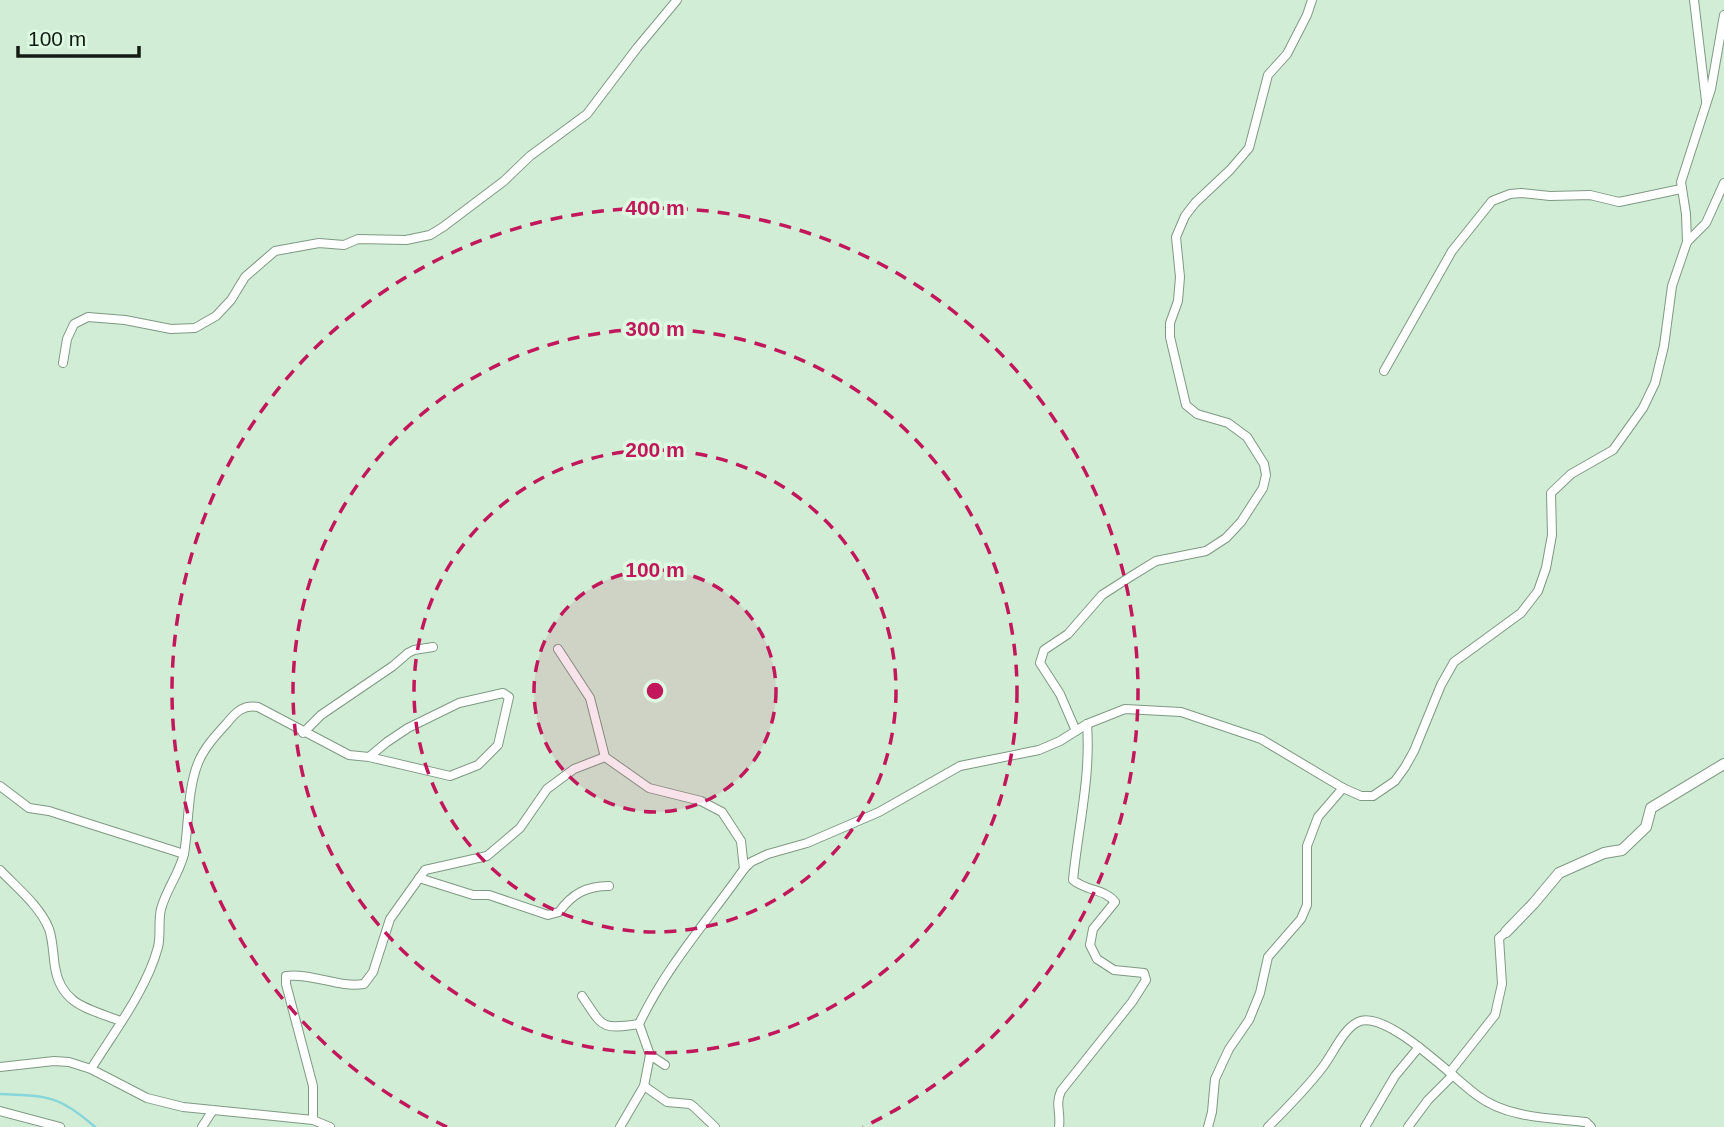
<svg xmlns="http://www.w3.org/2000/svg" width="1724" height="1127" viewBox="0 0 1724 1127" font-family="Helvetica,sans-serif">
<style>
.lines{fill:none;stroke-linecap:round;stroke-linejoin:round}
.stream{stroke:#88d6d9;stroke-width:2.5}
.minor-casing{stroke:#7f9983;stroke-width:10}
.tertiary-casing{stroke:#7f9983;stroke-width:12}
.minor{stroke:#fff;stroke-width:8}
.tertiary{stroke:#fff;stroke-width:10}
.ring{fill:none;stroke:#c2185b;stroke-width:3.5;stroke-dasharray:12 9}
.centre{fill:#c2185b;stroke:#defae2;stroke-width:3.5}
.ring-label{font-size:21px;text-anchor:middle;font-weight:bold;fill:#c2185b;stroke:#defae2;stroke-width:7;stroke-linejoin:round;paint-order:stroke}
</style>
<rect width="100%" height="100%" fill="#d1edd5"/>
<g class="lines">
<path class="stream" d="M0,1094c47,2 59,1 95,33"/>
<g class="minor-casing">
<g id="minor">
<path d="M1694,0l12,101"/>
<path d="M1687,242l-1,-28 -5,-32 30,-93 13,-74"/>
<path d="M63,363l4,-24 7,-15 14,-7 37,3 46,9 24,-1 21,-12 15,-16 14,-23 30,-26 44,-8 25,2 14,-6 48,1 24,-5 13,-8 61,-46 26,-25 57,-42 50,-66 40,-48"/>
<path d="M1384,371l68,-120 40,-50 18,-7 11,-1 29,3 40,-1 29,7 62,-13"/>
<path d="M558,649l32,49 15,59 44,31 52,13 21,11 19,29 3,28"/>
<path d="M1076,731l-16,-37 -20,-31 4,-13 24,-16 34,-39 28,-18 26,-16 50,-10 20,-13 15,-16 22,-34 3,-13 -2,-11 -17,-27 -19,-14 -31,-9 -11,-9 -16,-68v-14l8,-22 2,-24 -4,-40 9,-21 10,-13 35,-33 19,-22 19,-73 19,-21 20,-39 5,-15"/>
<path d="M303,733l18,-18 72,-49 15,-13 6,-3 19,-3"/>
<path d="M0,786l29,22 20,3 135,43"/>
<path d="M0,870c16,17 40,36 49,59 4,11 4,26 6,38 6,38 34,42 66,54"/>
<path d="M419,878l54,17h16l59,20 11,-3c13,-18 27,-26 50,-26"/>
<path d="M582,996c21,31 18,34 57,28"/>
<path d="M650,1055l15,10"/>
<path d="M0,1067l54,-6 15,1 22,7 56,29 36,9 130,13 17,7"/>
<path d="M91,1069c23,-37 56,-80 67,-122 3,-12 0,-26 3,-38 5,-19 18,-35 23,-55 5,-29 3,-63 14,-91 6,-15 18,-28 29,-40 8,-10 16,-19 31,-16l91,48 20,2 81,19 28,-11 20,-20 11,-48 -6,-4 -44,10 -51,25 -21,14 -18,15"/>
<path d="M1450,1072l45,-57 7,-31 -3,-46 7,-6"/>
<path d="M644,1086l23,16 23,2 4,3 21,20"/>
<path d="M0,1111l60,16"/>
<path d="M313,1120v-34l-27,-102v-8c27,-3 52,12 78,8l9,-12 17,-53 35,-49 62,-14 33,-28 27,-39 27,-20 31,-12"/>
<path d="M202,1127l11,-17"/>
<path d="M620,1127l24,-41 6,-31 -11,-31c27,-57 69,-104 105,-155l7,-7 17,-8 39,-11 72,-31 81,-46 79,-16 21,-9 27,-17 38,-15 56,3 80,27 82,49 18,8h12l22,-15 10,-14 9,-16 27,-66 13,-23 67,-49 17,-22 8,-23 6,-33 -1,-42 20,-19 42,-24 30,-42 12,-25 9,-37 8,-60 15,-44 19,-19 18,-40"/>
<path d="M1059,1127c2,-15 -4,-22 2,-36l71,-89 14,-22 -2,-7 -30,-3 -17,-11 -7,-14 3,-16 22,-27c-10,-13 -29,-11 -42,-22 5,-52 18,-103 14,-156"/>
<path d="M1208,1127l4,-15 3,-33 14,-30 20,-29 11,-27 8,-36 33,-38 6,-14v-59l11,-29 25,-29"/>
<path d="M1268,1127c19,-19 38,-38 54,-59 11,-14 21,-39 36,-46 28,-14 98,59 120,74 29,22 72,22 108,26l5,5"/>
<path d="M1365,1127l30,-51 24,-29"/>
<path d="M1408,1127l20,-27 25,-25"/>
</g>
</g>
<g class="tertiary-casing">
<path id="tertiary" d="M1506,932l28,-29 25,-30 45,-20 18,-3 24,-23 5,-19 73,-44"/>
</g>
<use href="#minor" class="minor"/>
<use href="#tertiary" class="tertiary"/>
</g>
<circle cx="655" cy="691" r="121" fill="#c2185b" fill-opacity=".12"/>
<g class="ring">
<circle cx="655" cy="691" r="121"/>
<circle cx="655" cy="691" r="241"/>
<circle cx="655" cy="691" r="362"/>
<path d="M447 1127A483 483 0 1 1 863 1127"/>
</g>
<circle cx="655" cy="691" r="10" class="centre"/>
<g class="ring-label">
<text x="655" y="215">400 m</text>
<text x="655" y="336">300 m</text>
<text x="655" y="457">200 m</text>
<text x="655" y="577">100 m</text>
</g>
<path d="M18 46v10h121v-10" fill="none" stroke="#121c13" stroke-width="3.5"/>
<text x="28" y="46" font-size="21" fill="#121c13" stroke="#defae2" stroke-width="5" paint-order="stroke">100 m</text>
</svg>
